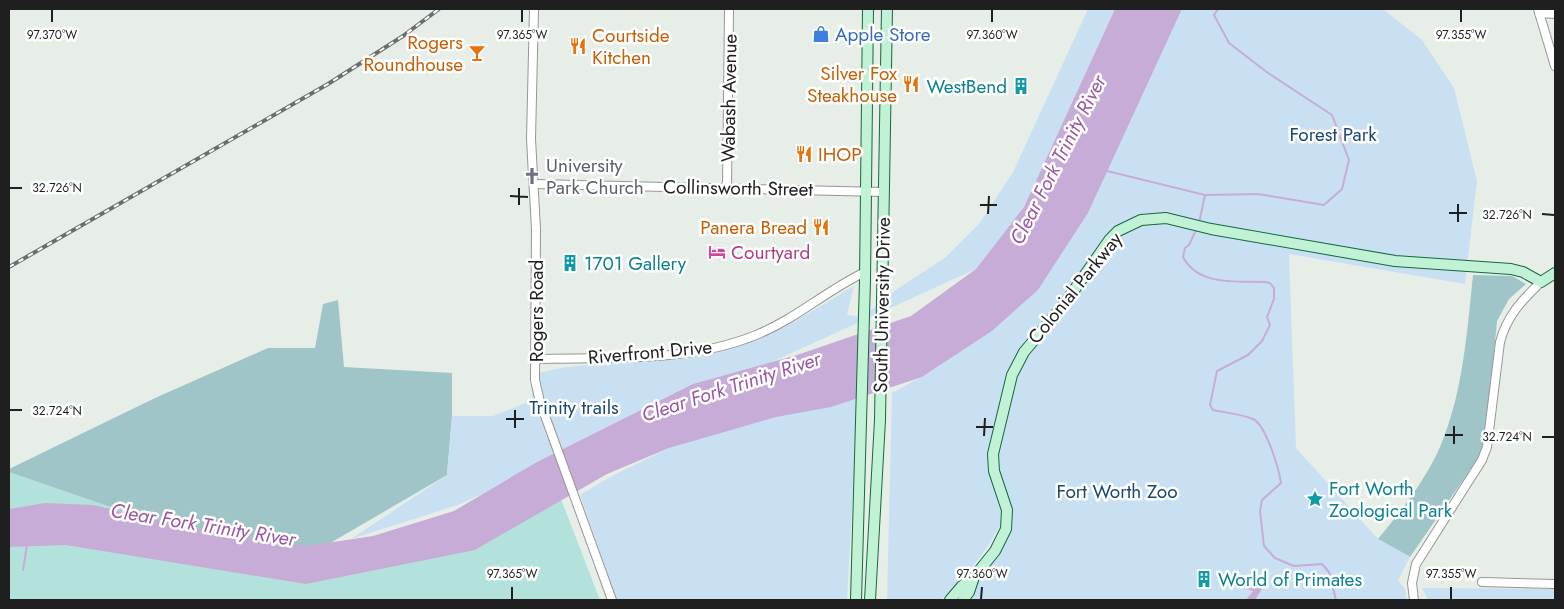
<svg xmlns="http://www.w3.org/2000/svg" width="1564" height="609" viewBox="0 0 1564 609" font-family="Jost,sans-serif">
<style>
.grass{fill:#b3e2dd}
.forest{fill:#a0c5c9}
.park{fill:#c9e0f3}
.water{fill:#c6acd7}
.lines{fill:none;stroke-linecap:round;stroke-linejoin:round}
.stream{stroke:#c6acd7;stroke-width:2}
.street-casing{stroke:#969696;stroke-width:10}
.secondary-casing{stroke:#13693d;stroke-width:12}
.street{stroke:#fff;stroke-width:8}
.secondary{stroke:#c1f2d6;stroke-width:10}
.rail-casing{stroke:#6d6d6d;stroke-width:4}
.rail{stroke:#fff;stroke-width:2;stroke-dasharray:5.5;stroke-linecap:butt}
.ticks{fill:none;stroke:#1f1f1f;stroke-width:2}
.labels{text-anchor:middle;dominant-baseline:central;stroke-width:5;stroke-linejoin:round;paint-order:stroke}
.shop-label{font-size:19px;fill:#366cbe;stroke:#fff;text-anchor:start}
.food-label{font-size:19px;fill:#c56008;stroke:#fff;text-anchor:end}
.culture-label{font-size:19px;fill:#0d838f;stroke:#fff;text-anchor:start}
.street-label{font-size:19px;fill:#1f1f1f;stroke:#fff}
.park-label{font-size:19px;fill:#1a4870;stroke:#fff}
.worship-label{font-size:19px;fill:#5b616d;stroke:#fff;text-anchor:start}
.hotel-label{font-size:19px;fill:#b23c85;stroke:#fff;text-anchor:start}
.water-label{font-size:20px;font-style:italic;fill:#9a57a3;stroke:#fff}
.ticks-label{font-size:12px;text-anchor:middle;fill:#1f1f1f;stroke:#fff;stroke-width:5;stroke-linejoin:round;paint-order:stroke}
</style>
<rect width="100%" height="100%" fill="#e7eee7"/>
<path class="grass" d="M9,472l113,39 -5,41 358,-2 86,-51 39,101h-591z"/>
<g class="forest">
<path d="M1473,275l39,1 14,8 -17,15 -12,22 -10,104 -6,29 -71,103 -32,-18c23,-28 47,-58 62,-92 23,-54 27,-115 33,-172z"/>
<path d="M338,300l6,67 108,6v43l-5,59 -139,81 -186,-45 -113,-39v-3l146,-71 113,-50h47l8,-44z"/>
</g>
<g class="park">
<path d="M1088,9h27l-91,198 -48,62 -518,236 -107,34 96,-64 5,-59h41l40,-16 -3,-24c52,-18 111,-10 165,-19 61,-9 107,-40 159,-71l-7,29 17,2 24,-22 58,-38 33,-33 34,-52z"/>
<path d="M1182,9h201l39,31 32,48 23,93 -12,103 -176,-30 7,194 82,91 32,18 -12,23 7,9 2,11h-439l15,-26 27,-66c-18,34 -40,68 -70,92h-53l5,-207 38,-21 62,-41 46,-41 50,-77z"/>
<path d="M858,398l-11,202h-230l-37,-105 30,-18 59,-29 106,-34 56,-7z"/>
<path d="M1422,588l133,1v11h-127z"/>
</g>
<g class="water">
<path d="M1115,9h67l-94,204 -50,77 -46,41 -70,46 -91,30 -55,10 -107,31 -62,26 -132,76 -169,34 -240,-39 -57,2v-38l36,-6 48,2 141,32 73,9 66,-10 81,-25 83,-49 156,-78 104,-29 114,-39 65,-47 48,-62z"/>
<path d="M1259,582l4,5 -8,13h-9l7,-9 -7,-2v-4z"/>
</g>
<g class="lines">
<g class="stream">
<path d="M1107,171l98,24 -6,28"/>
<path d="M1205,195l53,-1 66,11 18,-16 7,-29 -17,-45 -64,-42 -39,-30 -15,-28 4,-6"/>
<path d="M1196,230l-7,15 -4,3 -2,9c15,29 53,24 81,25l6,1 4,5v11l-7,18 3,8 -8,16 -14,14 -31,16 -7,34 3,5c13,3 28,4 40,9 13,6 26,50 28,64l-19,17 -2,11 4,35 11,12 19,8 28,-2 7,8 7,28"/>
<path d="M23,570l4,-25"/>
</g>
<g class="street-casing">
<g id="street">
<path d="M534,9l-3,130 5,90 -1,151 5,22 72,198"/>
<path d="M1538,9l17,57"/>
<path d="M1539,13l16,1"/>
<path d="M534,184l349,8"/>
<path d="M727,188l2,-179"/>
<path d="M536,359c72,-2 152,4 220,-24 40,-16 71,-45 109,-63"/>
<path d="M1482,582l73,2"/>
<path d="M1414,600l-2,-17 4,-19 66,-104 5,-13 13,-105c7,-26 21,-41 41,-60"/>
</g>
</g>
<g class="secondary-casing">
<g id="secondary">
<path d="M856,600l9,-320 3,-271"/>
<path d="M870,600l10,-180 7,-411"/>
<path d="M950,600l12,-14 12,-9 21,-26 11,-22 1,-19 -13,-39 -1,-17 19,-79 12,-23 41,-49 45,-64 8,-8 23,-11 25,-2 45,11 184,32 116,8 12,3 18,10 14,-9"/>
<path d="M963,600l6,-8 5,-15"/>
</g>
</g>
<use href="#street" class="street"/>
<use href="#secondary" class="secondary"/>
<g class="rail-casing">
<path id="rail" d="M9,267l319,-183 75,-48 36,-27"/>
</g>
<use href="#rail" class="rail"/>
</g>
<path class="ticks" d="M52,22v-12M522,22v-12M992,22v-12M1461,22v-12M10,188h12M510,196l18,1M519,205v-17M980,205h17M1449,213h18M988,214l1,-18M1542,214l12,1M1458,222v-18M10,410h12M506,419h18M976,427h17M515,428v-18M1445,435h18M984,436l1,-18M1542,437h12M1454,444v-18M512,599v-12M981,599l1,-12M1451,599v-12"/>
<defs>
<g id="shop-bare" transform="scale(1.35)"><path d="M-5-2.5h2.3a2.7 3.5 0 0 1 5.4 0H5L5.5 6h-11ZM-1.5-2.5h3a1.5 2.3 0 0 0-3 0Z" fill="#3f7fe0" stroke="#fff" stroke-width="2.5" paint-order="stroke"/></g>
<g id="restaurant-bare" transform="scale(1.35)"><path d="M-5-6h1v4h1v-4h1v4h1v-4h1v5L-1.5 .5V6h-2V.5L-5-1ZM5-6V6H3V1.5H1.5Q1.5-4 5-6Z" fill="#e8710a" stroke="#fff" stroke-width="2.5" paint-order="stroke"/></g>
<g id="bar-bare" transform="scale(1.35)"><path d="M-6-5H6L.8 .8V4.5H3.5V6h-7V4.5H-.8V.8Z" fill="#e8710a" stroke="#fff" stroke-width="2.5" paint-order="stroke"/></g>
<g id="building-bare" transform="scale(1.35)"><path d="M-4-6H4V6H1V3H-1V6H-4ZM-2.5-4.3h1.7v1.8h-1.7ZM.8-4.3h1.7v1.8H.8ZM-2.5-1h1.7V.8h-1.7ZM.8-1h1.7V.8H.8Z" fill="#0f9aa8" stroke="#fff" stroke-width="2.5" paint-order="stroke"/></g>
<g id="church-bare" transform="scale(1.35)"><path d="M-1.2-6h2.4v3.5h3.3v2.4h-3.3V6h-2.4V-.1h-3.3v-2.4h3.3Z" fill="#6b7280" stroke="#fff" stroke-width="2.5" paint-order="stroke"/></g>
<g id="hotel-bare" transform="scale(1.35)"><path d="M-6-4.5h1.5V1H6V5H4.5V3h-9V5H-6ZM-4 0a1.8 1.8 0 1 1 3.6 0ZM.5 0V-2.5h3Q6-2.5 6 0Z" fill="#d1479c" stroke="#fff" stroke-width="2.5" paint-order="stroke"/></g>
<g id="sight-bare" transform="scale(1.35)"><path d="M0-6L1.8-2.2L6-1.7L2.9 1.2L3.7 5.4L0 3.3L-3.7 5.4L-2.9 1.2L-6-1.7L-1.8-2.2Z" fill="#0f9aa8" stroke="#fff" stroke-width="2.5" paint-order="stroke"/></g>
</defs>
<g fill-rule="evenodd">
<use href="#shop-bare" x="821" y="34"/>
<use href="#restaurant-bare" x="578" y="46"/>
<use href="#bar-bare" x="477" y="53"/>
<use href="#restaurant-bare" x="911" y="84"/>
<use href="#building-bare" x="1021" y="86"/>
<use href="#restaurant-bare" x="804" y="154"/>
<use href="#church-bare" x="532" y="176"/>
<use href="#restaurant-bare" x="821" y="227"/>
<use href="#hotel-bare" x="717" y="252"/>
<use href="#building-bare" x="570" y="263"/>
<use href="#sight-bare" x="1315" y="499"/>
<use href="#building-bare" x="1204" y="579"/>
</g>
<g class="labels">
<g class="shop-label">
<text x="835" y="34">Apple Store</text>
</g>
<g class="food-label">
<text x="592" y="35" text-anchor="start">Courtside<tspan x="592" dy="22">Kitchen</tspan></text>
<text x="463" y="42">Rogers<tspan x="463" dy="22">Roundhouse</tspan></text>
<text x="897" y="73">Silver Fox<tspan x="897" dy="22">Steakhouse</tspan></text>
<text x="818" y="154" text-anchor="start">IHOP</text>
<text x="807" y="227">Panera Bread</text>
</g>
<g class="culture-label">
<text x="1007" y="86" text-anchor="end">WestBend</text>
<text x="584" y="263">1701 Gallery</text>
<text x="1329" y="488">Fort Worth<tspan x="1329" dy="22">Zoological Park</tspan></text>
<text x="1218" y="579">World of Primates</text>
</g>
<g class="street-label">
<text transform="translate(729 98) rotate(-89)">Wabash Avenue</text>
<text transform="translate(738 188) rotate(1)">Collinsworth Street</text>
<text transform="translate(1075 288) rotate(-51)">Colonial Parkway</text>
<text transform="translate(882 305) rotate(-89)">South University Drive</text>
<text transform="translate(536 311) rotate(-90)">Rogers Road</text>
<text transform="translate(650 352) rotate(-5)">Riverfront Drive</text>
</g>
<g class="park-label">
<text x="1333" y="134">Forest Park</text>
<text x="574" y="407">Trinity trails</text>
<text x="1117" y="491">Fort Worth Zoo</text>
</g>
<g class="worship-label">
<text x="546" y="165">University<tspan x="546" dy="22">Park Church</tspan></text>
</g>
<g class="hotel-label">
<text x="731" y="252">Courtyard</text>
</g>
<g class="water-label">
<text transform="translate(1058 160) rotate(-63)">Clear Fork Trinity River</text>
<text transform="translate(731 387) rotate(-18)">Clear Fork Trinity River</text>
<text transform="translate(203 525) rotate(9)">Clear Fork Trinity River</text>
</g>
</g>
<g class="ticks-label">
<text x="52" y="39">97.370°W</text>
<text x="522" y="39">97.365°W</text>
<text x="992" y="39">97.360°W</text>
<text x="1461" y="39">97.355°W</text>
<text x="57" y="192">32.726°N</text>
<text x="1507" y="219">32.726°N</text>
<text x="57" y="415">32.724°N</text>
<text x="1507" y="441">32.724°N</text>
<text x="512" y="578">97.365°W</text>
<text x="982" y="578">97.360°W</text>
<text x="1451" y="578">97.355°W</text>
</g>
<rect width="1564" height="609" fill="none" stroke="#1f1f1f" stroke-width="20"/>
</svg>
